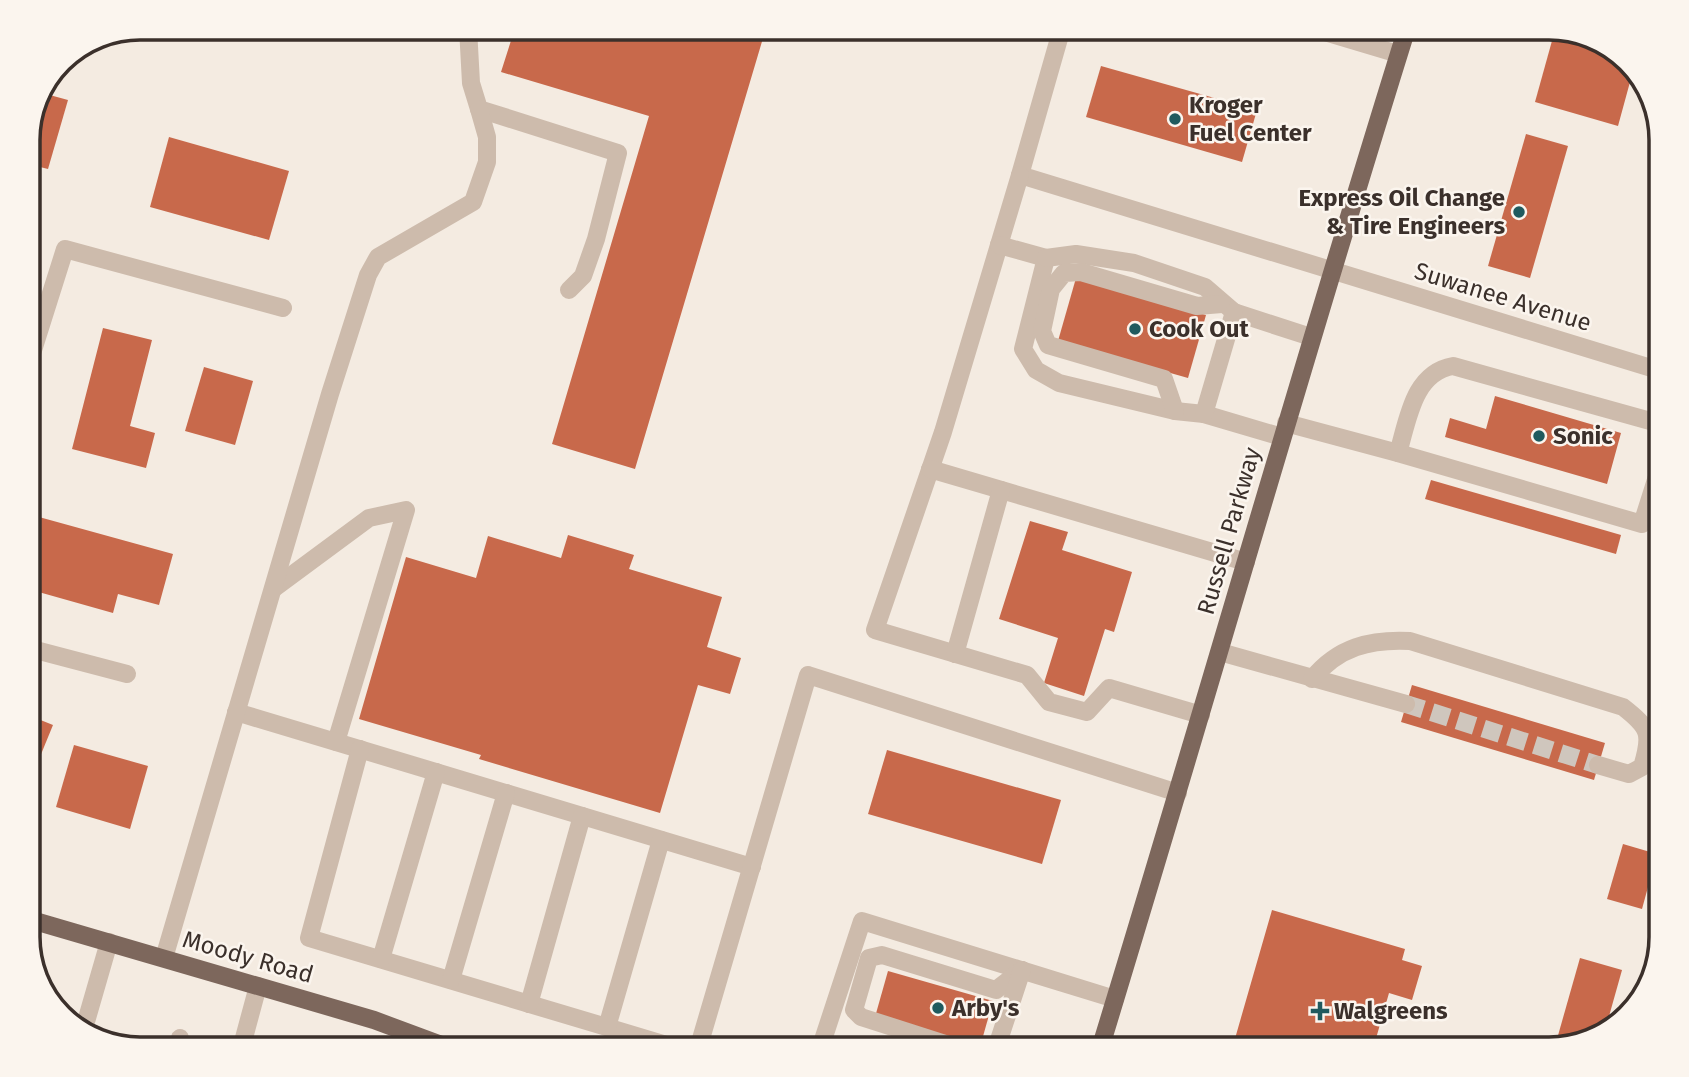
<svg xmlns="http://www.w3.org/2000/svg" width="1689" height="1077" viewBox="0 0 1689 1077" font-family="'Fira Sans',sans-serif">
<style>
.building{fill:#c8694b}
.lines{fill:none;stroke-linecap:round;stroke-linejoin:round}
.minor-tunnel{stroke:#cfc6bd;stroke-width:18;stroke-dasharray:18 9;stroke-linecap:butt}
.minor{stroke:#cdbbac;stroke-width:18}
.major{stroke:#7d675c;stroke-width:18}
.poi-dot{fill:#1f5a5e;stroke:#fbf5ee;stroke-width:2.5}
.labels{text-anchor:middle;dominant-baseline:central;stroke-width:5;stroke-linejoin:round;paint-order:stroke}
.poi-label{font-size:24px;font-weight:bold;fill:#3b302b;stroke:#fbf5ee;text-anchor:start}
.street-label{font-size:24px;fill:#3b302b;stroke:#fbf5ee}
.rim{fill:none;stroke:#3b302b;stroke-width:3.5}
</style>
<rect width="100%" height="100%" fill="#f4ebe1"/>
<g class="building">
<path d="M515,28h251l-131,441 -83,-25 97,-328 -148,-44z"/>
<path d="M1555,30l56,17 22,24 -15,55 -83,-24z"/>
<path d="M1101,66l156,44 -15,52 -156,-45z"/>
<path d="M46,94l22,6 -20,69 -20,-5v-31z"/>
<path d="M1526,134l42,12 -38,132 -42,-12z"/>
<path d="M169,137l120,34 -20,69 -119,-33z"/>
<path d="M1076,278l130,37 -18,63 -130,-37z"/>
<path d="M103,328l49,12 -22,86 25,7 -9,35 -74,-19z"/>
<path d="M204,367l49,14 -18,64 -50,-14z"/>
<path d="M1495,396l126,37 -14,51 -162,-47 5,-19 36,11z"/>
<path d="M1431,480l190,55 -5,19 -191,-55z"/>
<path d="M39,517l134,37 -14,51 -41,-11 -5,19 -85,-24v-32z"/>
<path d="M1030,521l38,11 -6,18 70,22 -18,60 -9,-3 -21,67 -40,-13 14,-45 -59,-19z"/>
<path d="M568,535l66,20 -5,14 93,28 -15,50 34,11 -11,36 -32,-9 -38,128 -181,-54 2,-4 -122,-36 47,-162 70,21 12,-42 73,22z"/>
<path d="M1412,685l193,58 -11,37 -193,-58z"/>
<path d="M28,715l25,10 -25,61z"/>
<path d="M74,745l74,21 -18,63 -74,-22z"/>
<path d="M887,750l174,50 -19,64 -174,-50z"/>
<path d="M1623,844l34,10 -15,55 -35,-10z"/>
<path d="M1272,910l133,39 -3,11 20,6 -10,34 -23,-7 -16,56h-141z"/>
<path d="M1580,958l42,12 -18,64 -33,9 -14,-4z"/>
<path d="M888,971l105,30 -13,46 -105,-30z"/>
</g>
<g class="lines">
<path class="minor-tunnel" d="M1406,704l192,61"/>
<g class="minor">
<path d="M468,28l3,55 8,26 139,44 -22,86 -13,37 -14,14"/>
<path d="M1062,28l-42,147 641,196"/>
<path d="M1311,28l87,26"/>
<path d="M1020,175l-77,257 -68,198 152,45 22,27 38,10 22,-24 92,27"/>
<path d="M999,245l47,13 -23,91 13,21 23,13 116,28 29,3 78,23"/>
<path d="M1046,258l30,-4 58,9 71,24 29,25 77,25"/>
<path d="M28,366l37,-117 218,59"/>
<path d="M1175,411l-11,-32 -116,-34 -6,-14 9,-42 13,-16 17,-1 116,34 25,-2"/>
<path d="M1204,414l30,-102"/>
<path d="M1286,423l112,30"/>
<path d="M1661,424l-208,-58c-40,7 -45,54 -55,87l244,71 19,-60"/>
<path d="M930,469l316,93"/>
<path d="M273,589l96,-71 37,-8 -70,232"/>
<path d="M28,648l99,26"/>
<path d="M1220,652l186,52"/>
<path d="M955,654l46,-164"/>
<path d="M1312,679c26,-32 58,-40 98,-38l213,66c27,21 29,27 19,60l-13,7 -31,-9"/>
<path d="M236,712l516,155"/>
<path d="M360,749l-51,189 371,111"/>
<path d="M164,958l166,-564 38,-119 10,-18 95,-55 14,-40v-25l-8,-28"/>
<path d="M381,959l55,-187"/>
<path d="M451,980l55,-187"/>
<path d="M529,1004l53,-188"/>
<path d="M607,1027l54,-187"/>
<path d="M83,1032l26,-90"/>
<path d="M177,1049l3,-11"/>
<path d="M241,1049l17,-63"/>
<path d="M698,1049l110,-374 370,118"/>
<path d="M820,1049l42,-128 253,78"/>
<path d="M961,1049l-100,-32 -7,-7 15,-52 13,-3 114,35 26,-20"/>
<path d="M996,1049l26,-79"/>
</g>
<g class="major">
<path d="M28,919l346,101 78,29"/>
<path d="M1100,1049c104,-340 201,-682 307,-1021"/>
</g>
</g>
<g class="poi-dot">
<circle cx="1175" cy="119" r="7"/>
<circle cx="1519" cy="212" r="7"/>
<circle cx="1135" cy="329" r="7"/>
<circle cx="1539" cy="436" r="7"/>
<circle cx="938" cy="1008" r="7"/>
<path d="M1316.5 1000.5h7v7h7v7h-7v7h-7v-7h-7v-7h7z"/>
</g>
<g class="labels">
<g class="poi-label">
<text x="1189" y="105">Kroger<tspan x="1189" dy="28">Fuel Center</tspan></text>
<text x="1505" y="198" text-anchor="end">Express Oil Change<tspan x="1505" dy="28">&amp; Tire Engineers</tspan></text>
<text x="1149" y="329">Cook Out</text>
<text x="1553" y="436">Sonic</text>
<text x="952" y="1008">Arby's</text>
<text x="1334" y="1011">Walgreens</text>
</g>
<g class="street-label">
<text transform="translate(1503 297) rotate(17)">Suwanee Avenue</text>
<text transform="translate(1229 531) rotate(-74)">Russell Parkway</text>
<text transform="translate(248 957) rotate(16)">Moody Road</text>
</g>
</g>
<path d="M0 0H1689V1077H0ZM140 40H1549A100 100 0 0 1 1649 140V937A100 100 0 0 1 1549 1037H140A100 100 0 0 1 40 937V140A100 100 0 0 1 140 40Z" fill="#fbf5ee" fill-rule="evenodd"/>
<path class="rim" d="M140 40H1549A100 100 0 0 1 1649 140V937A100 100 0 0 1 1549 1037H140A100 100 0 0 1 40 937V140A100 100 0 0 1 140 40Z"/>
</svg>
